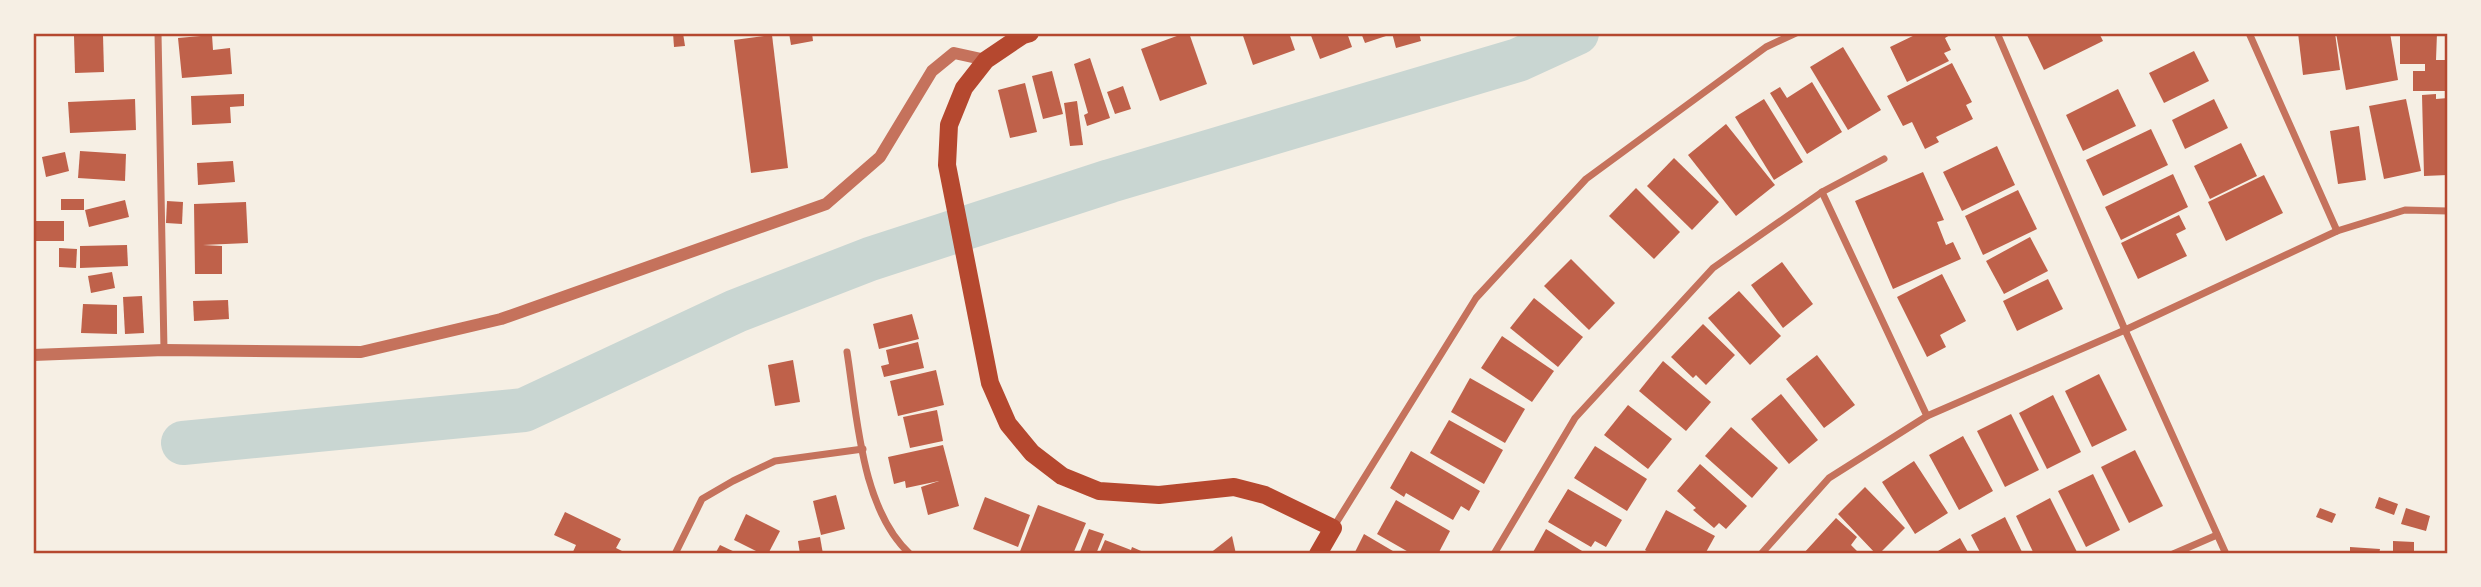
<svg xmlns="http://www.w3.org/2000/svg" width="2481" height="587" viewBox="0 0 2481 587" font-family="'Archivo Narrow',sans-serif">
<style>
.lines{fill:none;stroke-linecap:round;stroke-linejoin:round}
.river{stroke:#c9d6d2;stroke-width:44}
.building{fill:#bf614a}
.minor{stroke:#c5725c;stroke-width:7}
.tertiary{stroke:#c5725c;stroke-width:12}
.primary{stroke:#b5482f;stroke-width:18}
.neatline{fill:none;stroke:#b5482f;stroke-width:2.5}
</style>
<rect width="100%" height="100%" fill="#f6efe4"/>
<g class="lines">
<path class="river" d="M183,443l341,-33 212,-99 134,-52 240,-78 408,-121 59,-27"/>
</g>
<g class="building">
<path d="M673,33h10l2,13 -11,1z"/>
<path d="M789,33h23l1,8 -22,4z"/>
<path d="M1185,33h4l18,51 -47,17 -19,-52z"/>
<path d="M1242,33h47l6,17 -42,15z"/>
<path d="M1310,33h37l5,14 -32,12z"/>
<path d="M1361,33h31v1l-27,9z"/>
<path d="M1392,33h27l2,8 -25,7z"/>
<path d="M1919,33h30l1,2 -5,3 6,12 -7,3 5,8 -42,21 -17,-35z"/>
<path d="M2026,33h73l4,8 -59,29z"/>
<path d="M2298,33h37l5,37 -37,5z"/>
<path d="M2336,33h54l8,47 -52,10z"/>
<path d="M2400,33h37l-1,27h10l1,31h-34v-20h12v-7h-25z"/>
<path d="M103,35l1,37 -29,1 -1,-37z"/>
<path d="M212,35l1,15 17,-2 2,26 -50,4 -4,-40z"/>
<path d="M772,35l16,133 -37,5 -17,-133z"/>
<path d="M1843,47l38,63 -33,20 -38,-63z"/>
<path d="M2194,51l15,30 -45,22 -15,-30z"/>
<path d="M1090,58l20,60 -23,8 -3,-11 4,-2 -14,-49z"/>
<path d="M1952,63l20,39 -6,3 7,14 -37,18 3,5 -14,7 -13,-27 -9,4 -16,-30z"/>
<path d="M1052,71l11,43 -20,5 -11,-43z"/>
<path d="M1812,82l30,50 -35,22 -37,-61 10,-6 7,11z"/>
<path d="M1025,83l12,49 -27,6 -12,-48z"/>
<path d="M1123,86l8,23 -16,5 -8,-22z"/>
<path d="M2118,89l18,37 -53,25 -17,-36z"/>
<path d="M244,94v12l-14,1 1,16 -39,2 -1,-29z"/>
<path d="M2436,94v5l12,-1v77l-24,1 -2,-81z"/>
<path d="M135,99l1,31 -66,3 -2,-31z"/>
<path d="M1764,99l39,63 -29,18 -39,-63z"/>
<path d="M2214,99l14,29 -43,21 -13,-29z"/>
<path d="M2406,99l15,72 -37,8 -15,-73z"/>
<path d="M1077,101l6,44 -13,1 -6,-43z"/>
<path d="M1726,124l49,61 -39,31 -48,-61z"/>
<path d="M2359,126l7,54 -28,4 -8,-53z"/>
<path d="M2151,129l17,36 -65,31 -17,-36z"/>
<path d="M2241,143l16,33 -47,23 -16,-33z"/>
<path d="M1997,146l18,39 -53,26 -19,-39z"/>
<path d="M80,151l46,3 -1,27 -47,-3z"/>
<path d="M65,152l4,19 -23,6 -4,-20z"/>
<path d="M1674,158l45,44 -27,28 -45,-44z"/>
<path d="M233,161l2,21 -37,3 -1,-22z"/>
<path d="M1923,172l21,48 -7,2 9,23 7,-3 8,17 -68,30 -38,-88z"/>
<path d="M2173,174l15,33 -67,33 -16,-33z"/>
<path d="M2264,175l19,38 -57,28 -18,-39z"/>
<path d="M1636,188l44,44 -26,27 -45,-43z"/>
<path d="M2018,190l19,39 -54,26 -18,-39z"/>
<rect x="61" y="199" width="23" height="11"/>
<path d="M125,200l4,17 -40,10 -4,-17z"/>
<path d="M167,201l16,1 -1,22 -16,-1z"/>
<path d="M246,202l2,41 -45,2 19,1v28h-27l-1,-70z"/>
<path d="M2179,215l7,14 -10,5 11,22 -49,23 -17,-36z"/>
<rect x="33" y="221" width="31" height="20"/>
<path d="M2030,237l18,34 -44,23 -18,-33z"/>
<path d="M127,245l1,21 -48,2v-22z"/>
<path d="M59,248l18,1 -1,19 -17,-1z"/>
<path d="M1571,259l44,44 -26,27 -45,-44z"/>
<path d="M1782,262l31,42 -30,24 -32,-43z"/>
<path d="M112,272l3,16 -24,5 -3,-17z"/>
<path d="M1942,274l24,47 -26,14 6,12 -19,10 -30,-60z"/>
<path d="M2048,279l15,30 -46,22 -14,-30z"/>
<path d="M1739,291l42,45 -31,29 -42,-47z"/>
<path d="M142,296l2,37 -19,1 -2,-37z"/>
<path d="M1534,298l49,39 -25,30 -48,-39z"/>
<path d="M228,300l1,19 -35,2 -1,-20z"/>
<path d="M83,304l34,1v29l-36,-1z"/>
<path d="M912,314l7,25 -40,10 -6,-25z"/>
<path d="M1703,324l32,31 -29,30 -10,-10 -3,3 -22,-21z"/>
<path d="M1502,336l52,35 -22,31 -51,-34z"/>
<path d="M918,342l6,26 -40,9 -3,-11 8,-2 -3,-14z"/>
<path d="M1817,355l38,50 -31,23 -38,-49z"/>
<path d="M793,360l7,42 -25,4 -7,-41z"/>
<path d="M1663,361l48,41 -25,29 -47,-40z"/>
<path d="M936,370l8,35 -46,11 -8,-35z"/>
<path d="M2099,374l28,56 -35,17 -27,-56z"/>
<rect x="33" y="376" width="3" height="38"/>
<path d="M1470,378l55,31 -20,34 -54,-31z"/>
<path d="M1781,394l37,46 -29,24 -38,-45z"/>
<path d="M2053,395l28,57 -34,17 -28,-56z"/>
<path d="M1628,405l44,34 -24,30 -44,-34z"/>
<path d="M937,410l6,31 -33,7 -7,-31z"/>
<path d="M2011,414l28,56 -34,17 -28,-56z"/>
<path d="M1449,420l54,30 -19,34 -54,-31z"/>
<path d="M1731,427l47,41 -26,30 -47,-42z"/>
<path d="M1963,436l30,55 -34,19 -30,-55z"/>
<path d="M943,445l16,61 -31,9 -7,-28 18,-6 -33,7 -1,-7 -11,3 -6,-27z"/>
<path d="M1595,446l52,33 -20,32 -53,-33z"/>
<path d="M2135,450l28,56 -34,17 -28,-56z"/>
<path d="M1411,451l69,40 -11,20 -8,-5 -8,14 -47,-27 -2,4 -14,-9z"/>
<path d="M1914,461l34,52 -33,21 -33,-52z"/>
<path d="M1700,464l47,42 -21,23 -7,-6 -5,5 -21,-18 3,-2 -19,-17z"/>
<path d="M2093,474l27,56 -34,17 -28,-56z"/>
<path d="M1865,487l40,41 -23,23 3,3h-9l-38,-40z"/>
<path d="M1568,489l54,31 -16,27 -11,-6 -4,6 -43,-25z"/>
<path d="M836,495l9,34 -24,6 -8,-34z"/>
<path d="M985,497l45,18 -12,32 -45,-18z"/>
<path d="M2379,497l19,7 -4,11 -19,-7z"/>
<path d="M2050,498l28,56h-44l-18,-38z"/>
<path d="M1396,500l54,31 -12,23h-26l-35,-20z"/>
<path d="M1038,505l48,18 -13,31h-54z"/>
<path d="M2320,508l16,6 -4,9 -16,-6z"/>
<path d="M2406,508l24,8 -4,15 -25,-7z"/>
<path d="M1666,510l49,26 -10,18h-54l-6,-4z"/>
<path d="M565,512l56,27 -5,9 8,4 -1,2h-51l4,-9 -22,-10z"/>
<path d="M746,514l34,17 -12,23h-6l-28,-14z"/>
<path d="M2005,517l18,37h-42l-10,-19z"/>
<path d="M1836,518l21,19 -6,8 9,9h-57z"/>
<path d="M1089,529l15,5 -8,20h-17z"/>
<path d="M1546,529l41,25h-55z"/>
<path d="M1364,534l34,20h-44z"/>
<path d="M1232,536l4,18h-27z"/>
<path d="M820,537l3,17h-23l-2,-13z"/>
<path d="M1960,538l9,16h-36z"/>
<path d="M1105,540l26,10 1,-3 16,7h-49z"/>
<path d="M2393,541l21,1v12h-21z"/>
<path d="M720,545l19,9h-24z"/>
<path d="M2350,547l30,2 -1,5h-29z"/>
</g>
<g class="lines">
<g class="minor">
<path d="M158,33l6,317"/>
<path d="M1997,33l128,297 101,224"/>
<path d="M2249,33l88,198"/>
<path d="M1822,192l105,224"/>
<path d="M847,352c10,63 14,157 63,202"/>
<path d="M1333,528l143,-230 110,-119 180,-132 30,-14"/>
<path d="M675,554l27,-55 31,-18 42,-20 88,-12"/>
<path d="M1494,554l81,-136 138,-150 109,-76 62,-33"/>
<path d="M1761,554l68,-76 98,-62 198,-86 212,-99 68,-21 43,1"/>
<path d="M2173,554l44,-19"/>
</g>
<path class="tertiary" d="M33,355l131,-5 197,2 140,-33 325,-115 54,-47 52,-86 22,-18 32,7"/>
<path class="primary" d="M1030,33l-7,2 -37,25 -22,28 -15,37 -2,40 43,218 18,41 24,29 30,23 37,15 60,4 75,-8 31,8 68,33 -15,26"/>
</g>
<rect width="2481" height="587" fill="none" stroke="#f6efe4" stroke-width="70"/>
<rect x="35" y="35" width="2411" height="517" class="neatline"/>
</svg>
